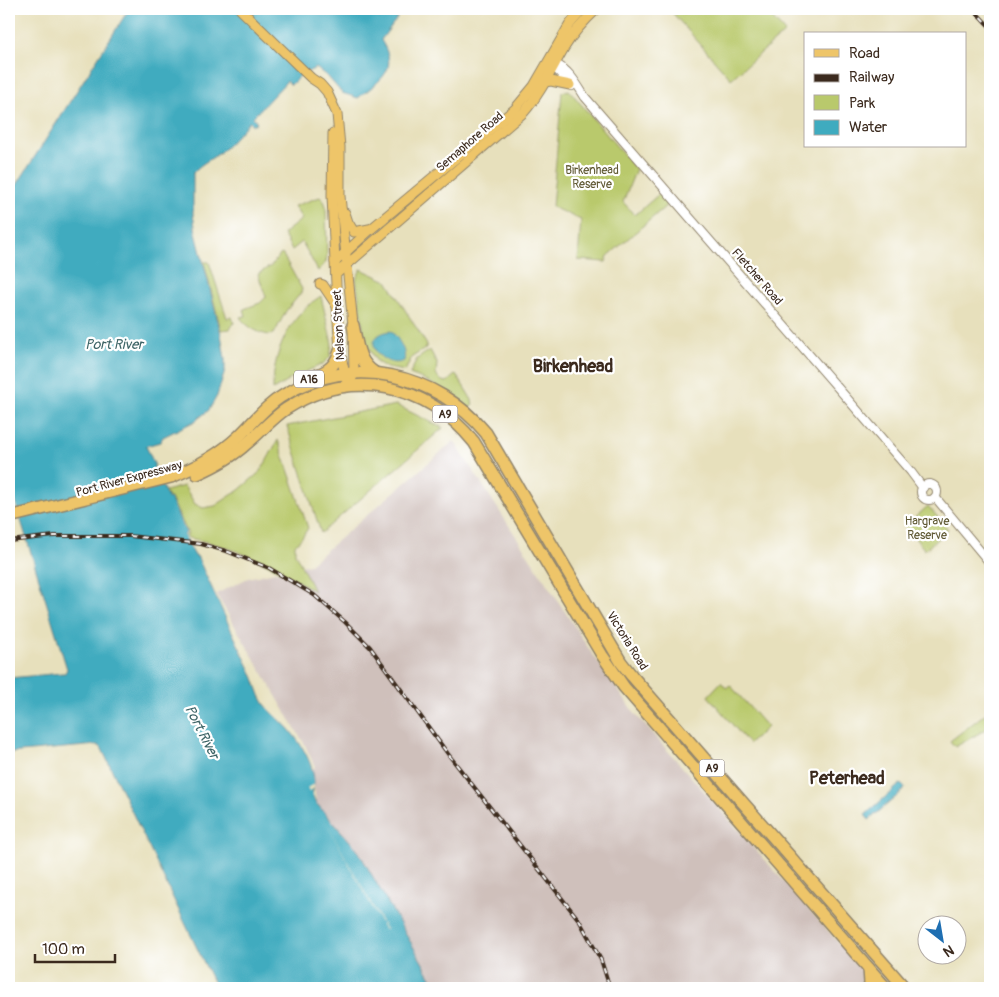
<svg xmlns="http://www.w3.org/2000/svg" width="999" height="997" viewBox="0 0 999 997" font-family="Pangolin,sans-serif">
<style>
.industrial{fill:#cfc0bb}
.green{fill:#b9c96c;stroke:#7a7a45}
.water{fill:#3fabbf;stroke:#3d6a6e}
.pier{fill:#e7e0bc}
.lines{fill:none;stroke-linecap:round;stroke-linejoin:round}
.minor-casing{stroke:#91856d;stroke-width:10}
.major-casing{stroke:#91856d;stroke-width:11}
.highway-casing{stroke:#91856d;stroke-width:14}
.minor{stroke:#fff;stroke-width:8}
.major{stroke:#eec569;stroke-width:9}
.highway{stroke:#eec569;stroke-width:11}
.rail-casing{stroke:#3b2a1e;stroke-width:4}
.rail{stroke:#fff;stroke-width:2;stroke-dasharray:5.5;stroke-linecap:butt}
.labels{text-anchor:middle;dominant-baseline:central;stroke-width:4.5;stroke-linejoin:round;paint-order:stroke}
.shield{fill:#fff;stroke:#766a62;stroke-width:1}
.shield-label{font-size:11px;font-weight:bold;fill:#3b2a1e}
.street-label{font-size:12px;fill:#3b2a1e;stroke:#fff}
.park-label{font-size:12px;fill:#615a35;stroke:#fff}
.water-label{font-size:14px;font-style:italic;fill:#3d6466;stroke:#fff}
.district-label{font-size:18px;font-weight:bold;fill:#3b2a1e;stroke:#fff}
</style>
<rect width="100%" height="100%" fill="#fff"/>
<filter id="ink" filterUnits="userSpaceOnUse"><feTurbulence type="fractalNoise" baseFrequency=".02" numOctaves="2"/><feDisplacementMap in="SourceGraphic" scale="10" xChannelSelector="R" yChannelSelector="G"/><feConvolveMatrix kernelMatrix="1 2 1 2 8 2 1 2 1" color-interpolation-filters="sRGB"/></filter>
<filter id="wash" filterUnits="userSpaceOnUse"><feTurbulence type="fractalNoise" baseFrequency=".0096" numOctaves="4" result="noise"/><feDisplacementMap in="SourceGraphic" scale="20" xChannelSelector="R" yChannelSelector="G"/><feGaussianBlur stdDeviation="1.12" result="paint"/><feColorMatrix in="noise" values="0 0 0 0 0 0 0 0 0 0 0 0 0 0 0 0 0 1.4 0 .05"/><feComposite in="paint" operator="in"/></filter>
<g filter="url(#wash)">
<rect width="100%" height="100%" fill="#e7e0bc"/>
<path class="industrial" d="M454,441l137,211 44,62 244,274h-442l-80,-139 -41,-46 -4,-34 3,-2 -10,-22 -89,-151 32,-16 62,-14z"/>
<g class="green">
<path d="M669,9h95l21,23 -54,47z"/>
<path d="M569,90l67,79 -13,33 12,13 24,-21 7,8v4l-58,50 -2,6 -28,-2 3,-40 -29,-13 10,-115z"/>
<path d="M320,197l4,4 2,5 1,50 -1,6 -8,9 -16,-29 -10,8 -9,-16 19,-15 -8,-13z"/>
<path d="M281,254l2,1 19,34 -1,4 -15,18 -12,23c-9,4 -29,-8 -34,-17l6,-1 -2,-7 16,-6 6,-6 -8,-23 13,-8z"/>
<path d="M204,262h5l18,56 5,-1 2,6 -4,6 -9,1z"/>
<path d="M361,269l26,12 40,64 -2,4 -13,8 -7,14 -18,-3 -10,-6 -12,-20 -9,-63z"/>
<path d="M321,296l11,48 -2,13 -7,7 -29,13 -21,13c-1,-36 17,-75 48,-94z"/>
<path d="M430,350l7,13 -1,12 6,6 5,1 9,-8 16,26 1,5 -4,4c-18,-15 -37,-27 -59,-35l7,-15z"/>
<path d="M396,405l47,23 -122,105 -34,-107z"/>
<path d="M278,440l30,88 -5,8 -8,9v8l19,38c-40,-25 -79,-45 -126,-53l-2,-3 2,-1 -17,-36h-3l-3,-7 19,-5 11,18 8,4 12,-2 24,-16 22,-19z"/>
<path d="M928,506l20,23 -23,21 -20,-24z"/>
<path d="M721,682l5,6 4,-3 37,42 -18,17 -41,-48z"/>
<path d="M990,710v17l-35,20 -5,-6z"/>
</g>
<g class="water">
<path d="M129,9h275l-23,31c19,30 0,40 -23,58l-16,-5 -14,-16 -12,-9 -15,7 -10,10 -4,-4 -34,36 4,5 -4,3 -4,-3c-11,12 -23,28 -37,36 -8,5 -13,8 -19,15v41l3,19 25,101 4,25v12l-8,25 -8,14 -14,11 -32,16 -3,5 -14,4 9,20h-2l15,33 2,-1 16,35 -2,2 11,21h2c18,38 35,77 54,115 5,10 7,23 13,32 7,10 16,16 24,25 14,16 32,44 24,66l4,9 41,46 80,139h-221l-115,-241 -4,-2 -88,8v-75l53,-5h3l2,-4 -58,-187v-285z"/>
<path d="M391,331c7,7 16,20 13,30 -20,10 -49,-25 -13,-30z"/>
<path d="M900,784l5,3 -1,3 -35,30 -4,-5z"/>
</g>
<path class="pier" d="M285,748l22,40 7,-4v4l-5,4 77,138h-1z"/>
</g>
<g filter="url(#ink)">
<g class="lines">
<g class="minor-casing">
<g id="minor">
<path d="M554,62l2,7 16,17"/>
<path d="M555,64c13,4 23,22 30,33l326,375 12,16"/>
<circle cx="929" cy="492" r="8"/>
<path d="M935,497l55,66"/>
</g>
</g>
<g class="major-casing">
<g id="major">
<path d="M240,9l71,69 9,6 7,8 10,22 3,33v49l13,129 1,48 -2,5"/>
<path d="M545,82l6,-1 19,4"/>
<path d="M333,133l-1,63 5,110 3,45 6,28"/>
<path d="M345,213l3,9 6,10 15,-3"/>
<path d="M335,262l36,-33 144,-120 19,-23 36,-62 13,-15"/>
<path d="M336,274l188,-162c17,-19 27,-42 40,-64 9,-15 21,-28 33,-39"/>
<path d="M320,284l3,1 14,21"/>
</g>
</g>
<g class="highway-casing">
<g id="highway">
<path d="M353,325c4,19 5,37 22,48"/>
<path d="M317,375c13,-5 19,-11 23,-24"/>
<path d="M197,474c18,-8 35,-17 49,-30 14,-11 25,-25 40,-35 65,-43 141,-25 188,33l128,213 22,32 262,301"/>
<path d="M9,517l162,-40c26,-10 48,-22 68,-41 15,-14 27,-31 45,-41 68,-42 152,-22 202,38l135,229 11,14 273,312"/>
<path d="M869,988l1,-5 -1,-14"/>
</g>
</g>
<use href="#minor" class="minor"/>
<use href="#major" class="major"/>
<use href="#highway" class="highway"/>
<g class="rail-casing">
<g id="rail">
<path d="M973,9l17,18"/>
<path d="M9,541l45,-5h76l71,8 25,7 43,17 45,27 31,27 25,25 78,107 131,166 22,40 9,28"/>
</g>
</g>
<use href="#rail" class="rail"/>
</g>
</g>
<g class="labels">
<g class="shield">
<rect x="294" y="370.5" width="30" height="17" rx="4"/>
<rect x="432.5" y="405.5" width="25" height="17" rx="4"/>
<rect x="699.5" y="759.5" width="25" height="17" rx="4"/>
</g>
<g class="shield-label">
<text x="309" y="379">A16</text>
<text x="445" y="414">A9</text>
<text x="712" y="768">A9</text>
</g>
<g class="street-label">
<text transform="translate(470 142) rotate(-41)">Semaphore Road</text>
<text transform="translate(757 277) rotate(49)">Fletcher Road</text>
<text transform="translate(339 325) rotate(-93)">Nelson Street</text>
<text transform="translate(129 479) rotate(-15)">Port River Expressway</text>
<text transform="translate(627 641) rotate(58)">Victoria Road</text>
</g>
<g class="park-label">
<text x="592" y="170">Birkenhead<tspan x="592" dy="14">Reserve</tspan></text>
<text x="927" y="521">Hargrave<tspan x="927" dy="14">Reserve</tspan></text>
</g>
<g class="water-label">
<text x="114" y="344">Port River</text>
<text transform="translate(202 732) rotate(63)">Port River</text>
</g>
<g class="district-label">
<text x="573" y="366">Birkenhead</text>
<text x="847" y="778">Peterhead</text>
</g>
</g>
<rect width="999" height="997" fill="none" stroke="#fff" stroke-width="30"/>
<rect x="804" y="32" width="162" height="115" fill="#ffffff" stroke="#b1aaa5"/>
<rect x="814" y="49" width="25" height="8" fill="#eec569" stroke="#b1aaa5"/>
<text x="849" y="58" font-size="15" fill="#3b2a1e">Road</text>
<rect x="814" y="74" width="25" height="8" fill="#3b2a1e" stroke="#b1aaa5"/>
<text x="849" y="82" font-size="15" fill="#3b2a1e">Railway</text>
<rect x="814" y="95" width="25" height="15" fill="#b9c96c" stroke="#b1aaa5"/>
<text x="849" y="108" font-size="15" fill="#3b2a1e">Park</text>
<rect x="814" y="120" width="25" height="15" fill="#3fabbf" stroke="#b1aaa5"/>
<text x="849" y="132" font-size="15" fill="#3b2a1e">Water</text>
<g transform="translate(942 940) rotate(149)"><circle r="24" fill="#ffffff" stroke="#b1aaa5"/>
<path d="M0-4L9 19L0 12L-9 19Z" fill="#1f6fb2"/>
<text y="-8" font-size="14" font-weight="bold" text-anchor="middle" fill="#3b2a1e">N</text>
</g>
<path d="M35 954v8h80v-8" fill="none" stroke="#3b2a1e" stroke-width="2.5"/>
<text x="42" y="954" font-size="15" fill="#3b2a1e" stroke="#ffffff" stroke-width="4" paint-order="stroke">100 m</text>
</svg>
